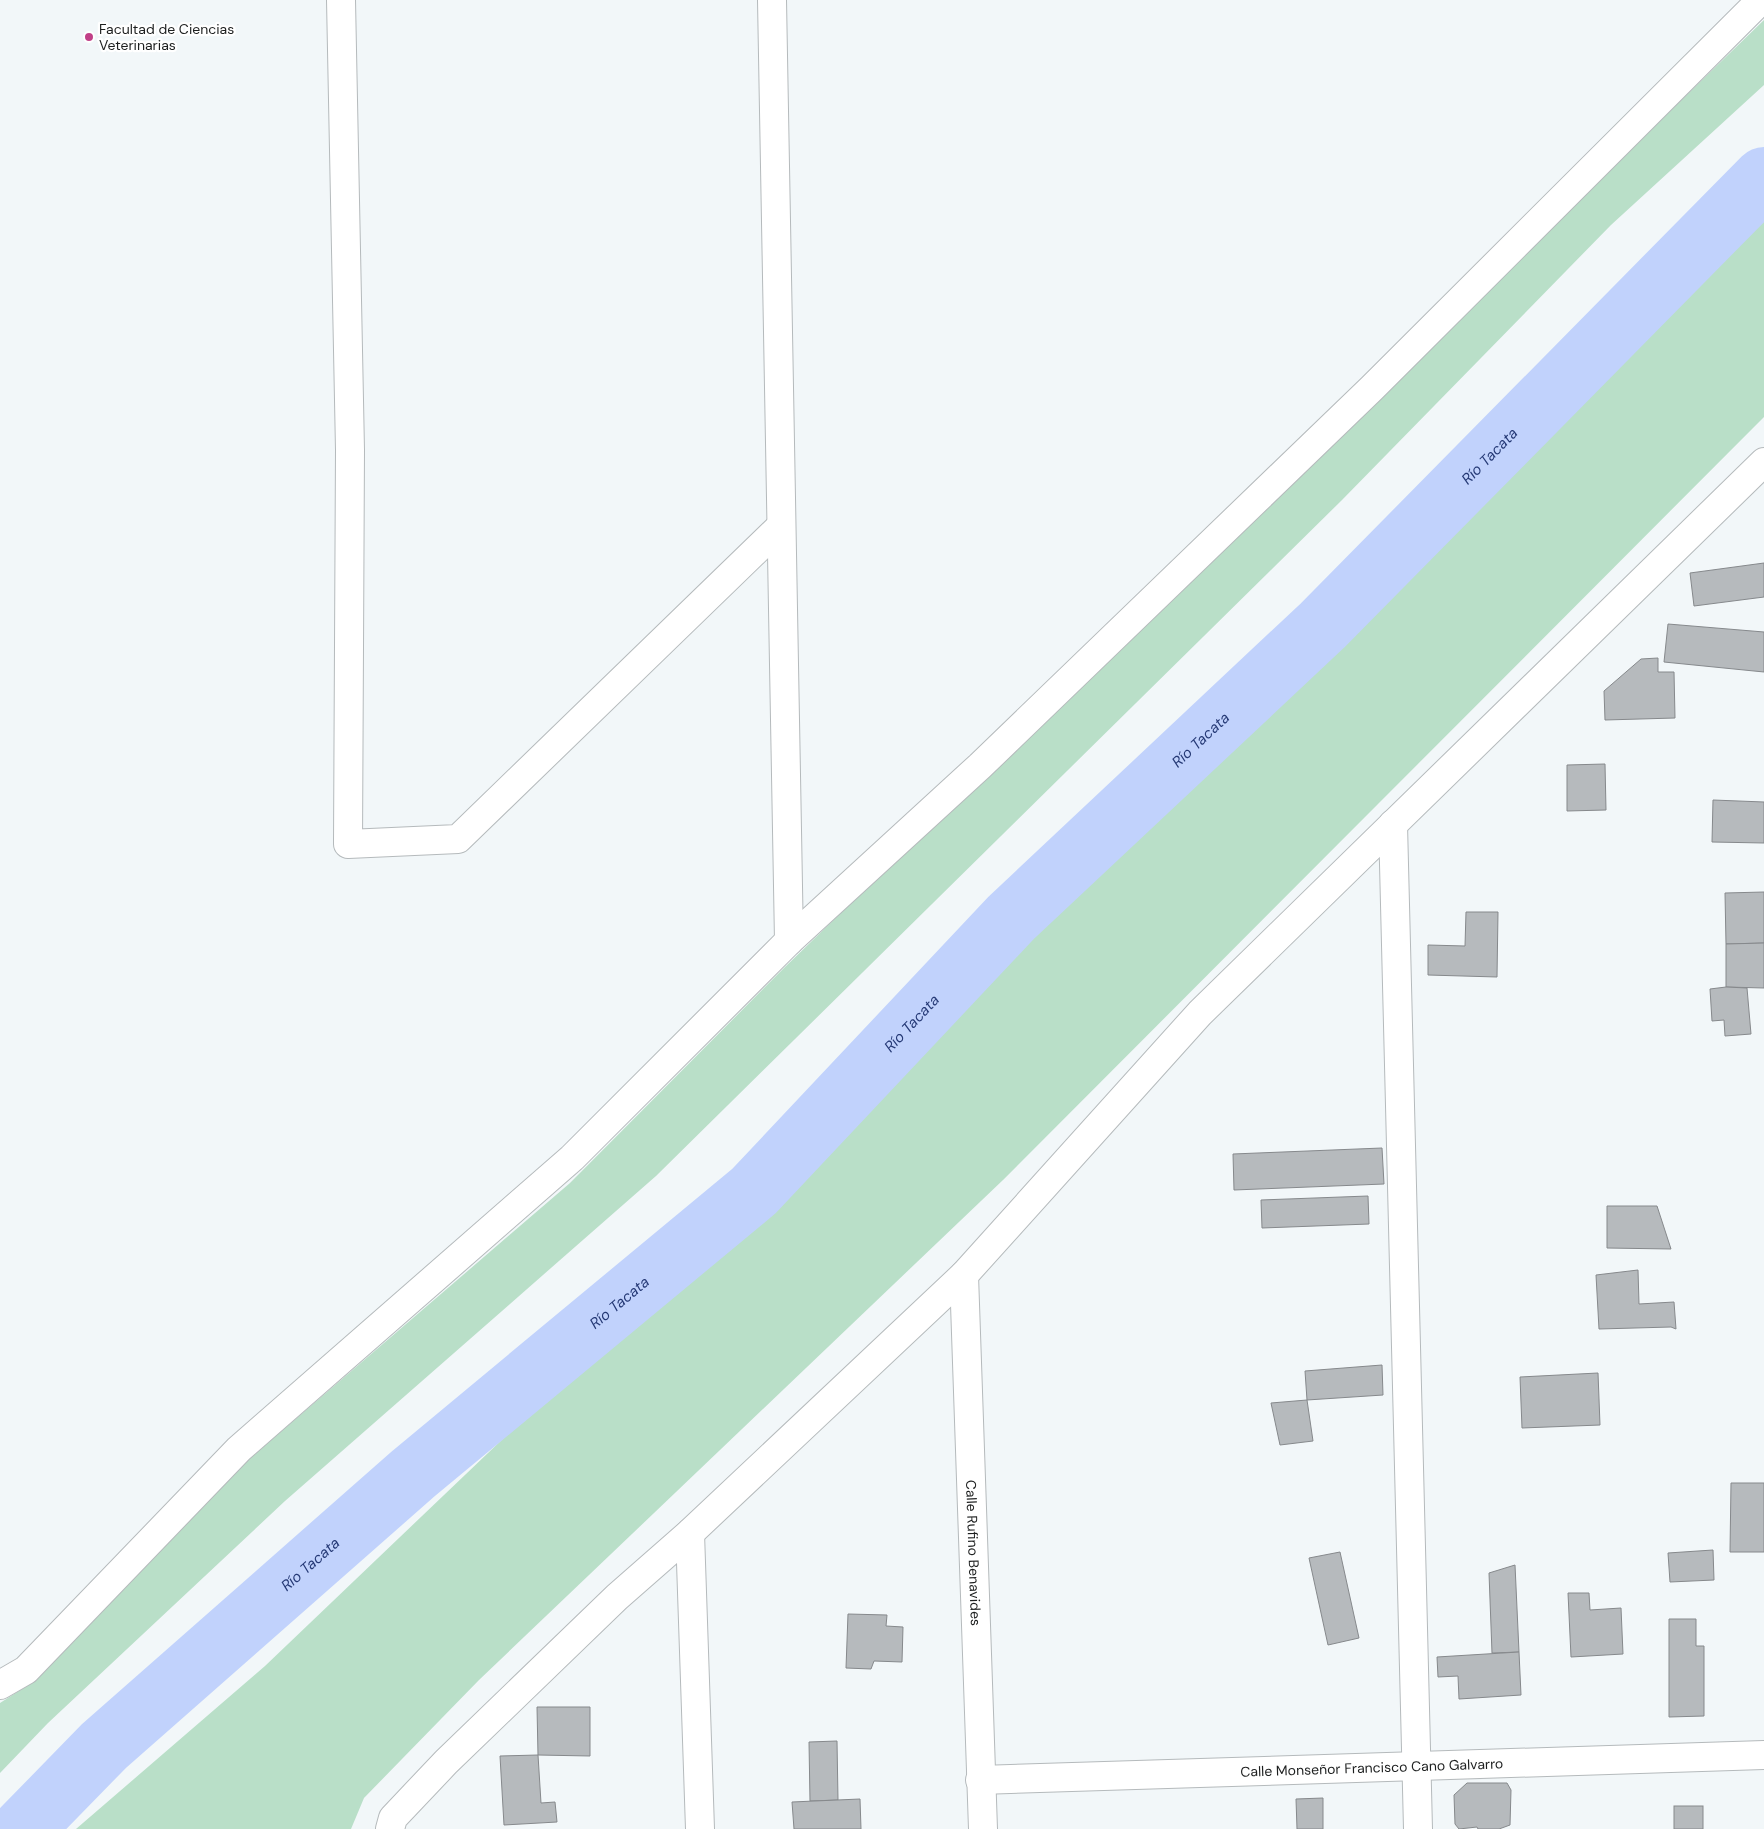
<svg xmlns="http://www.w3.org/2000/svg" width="1764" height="1829" viewBox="0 0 1764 1829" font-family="'DM Sans',sans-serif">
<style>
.grass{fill:#b9dfc8}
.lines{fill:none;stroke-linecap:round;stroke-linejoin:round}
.river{stroke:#c1d2fc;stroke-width:62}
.building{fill:#b6babd;stroke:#86898c}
.minor-casing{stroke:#b5babc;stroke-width:30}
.minor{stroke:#fff;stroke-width:28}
.poi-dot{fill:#c14088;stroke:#fff;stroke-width:2}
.labels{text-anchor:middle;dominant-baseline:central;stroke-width:4.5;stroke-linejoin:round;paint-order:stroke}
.poi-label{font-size:14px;fill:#1d1f1f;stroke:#fff;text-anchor:start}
.street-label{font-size:14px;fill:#1d1f1f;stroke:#fff}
.water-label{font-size:15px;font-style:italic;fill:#263a76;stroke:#fff}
</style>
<rect width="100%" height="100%" fill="#f2f7f9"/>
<g class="grass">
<path d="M1764,20v65l-153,140 -269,275 -686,676 -371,325 -237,222 -48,50v-70l33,-21 216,-223 321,-276 215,-216z"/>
<path d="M1764,215v202l-761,763 -524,500 -115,118 -13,31h-275l189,-163 560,-535z"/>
</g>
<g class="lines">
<path class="river" id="s1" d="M23,1829l81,-83 309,-272 341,-283 257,-273 312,-293 441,-447"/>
</g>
<g class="building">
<path d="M1764,563v34l-70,9 -4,-33z"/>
<path d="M1668,624l96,8v40l-100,-10z"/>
<path d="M1658,658v14h16l1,46 -70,2 -1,-29 37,-32z"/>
<path d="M1605,764l1,46 -39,1v-46z"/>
<path d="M1713,800l51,2v41l-52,-1z"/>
<path d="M1764,892v51l-38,1 -1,-51z"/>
<path d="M1466,912h32l-1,65 -69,-2v-30l37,1z"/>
<path d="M1764,943v45l-38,-1v-43z"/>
<path d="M1726,987l21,1 4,46 -26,2 -1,-16 -12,1 -2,-32z"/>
<path d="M1382,1148l2,36 -150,6 -1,-36z"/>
<path d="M1368,1196l1,28 -107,4 -1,-28z"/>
<path d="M1607,1206h50l14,43 -64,-1z"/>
<path d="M1638,1270l1,34 35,-2 2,27 -5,-2 -72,2 -3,-54z"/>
<path d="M1382,1365l1,30 -76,5 -2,-29z"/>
<path d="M1598,1373l2,52 -78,3 -2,-51z"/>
<path d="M1307,1400l6,41 -33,4 -9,-42z"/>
<path d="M1731,1483h33v69h-34z"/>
<path d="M1713,1550l1,30 -44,2 -2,-29z"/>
<path d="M1340,1552l19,86 -31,7 -19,-87z"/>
<path d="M1515,1565l4,87 -27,1 -3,-80z"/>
<path d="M1568,1593h21l1,17 31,-2 2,46 -52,3z"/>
<path d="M848,1614l39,1 -1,11 17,1 -1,35 -28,-1 -3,8 -25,-1z"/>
<path d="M1669,1619h27v27h8v70l-35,1z"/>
<path d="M1519,1652l2,43 -62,4 -1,-23 -20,1 -1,-20z"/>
<path d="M537,1707h53v49l-52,-1z"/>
<path d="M837,1741l1,59 -28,1 -1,-59z"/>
<path d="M538,1755l3,48 14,-1 2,20 -53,3 -4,-69z"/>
<path d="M1467,1783h40l4,7 -1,35 -11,4h-21l-1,-2 -18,2 -4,-5 -1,-29z"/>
<path d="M1323,1798v31h-26l-1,-30z"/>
<path d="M860,1799l1,30h-67l-2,-27z"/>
<rect x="1674" y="1806" width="29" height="23"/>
</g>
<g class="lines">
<g class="minor-casing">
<g id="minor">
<path d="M341,0l9,450 -2,394 110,-5 323,-313"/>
<path d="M772,0l17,941"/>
<path d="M1393,824l25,1005"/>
<path id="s2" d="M964,1275l19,554"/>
<path d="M690,1533l10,296"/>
<path d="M0,1685l26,-15 213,-221 333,-291 217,-217 191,-175 392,-378 389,-388"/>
<path id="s3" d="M980,1780l784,-25"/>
<path d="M390,1829l3,-11 53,-56 171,-165 73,-64 274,-258 236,-262 564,-551"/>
</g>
</g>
<use href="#minor" class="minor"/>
</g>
<circle class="poi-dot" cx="89" cy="37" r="5"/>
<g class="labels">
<g class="poi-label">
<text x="99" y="29">Facultad de Ciencias<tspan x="99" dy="16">Veterinarias</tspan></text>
</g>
<g class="street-label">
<text stroke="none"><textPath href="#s2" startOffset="278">Calle Rufino Benavides</textPath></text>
<text stroke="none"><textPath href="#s3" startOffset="392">Calle Monseñor Francisco Cano Galvarro</textPath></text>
</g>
<g class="water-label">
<text stroke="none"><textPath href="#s1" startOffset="2011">Río Tacata</textPath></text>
<text stroke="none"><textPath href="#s1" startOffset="1606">Río Tacata</textPath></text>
<text stroke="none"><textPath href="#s1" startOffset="1201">Río Tacata</textPath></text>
<text stroke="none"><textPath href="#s1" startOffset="796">Río Tacata</textPath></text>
<text stroke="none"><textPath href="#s1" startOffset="391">Río Tacata</textPath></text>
</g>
</g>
</svg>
